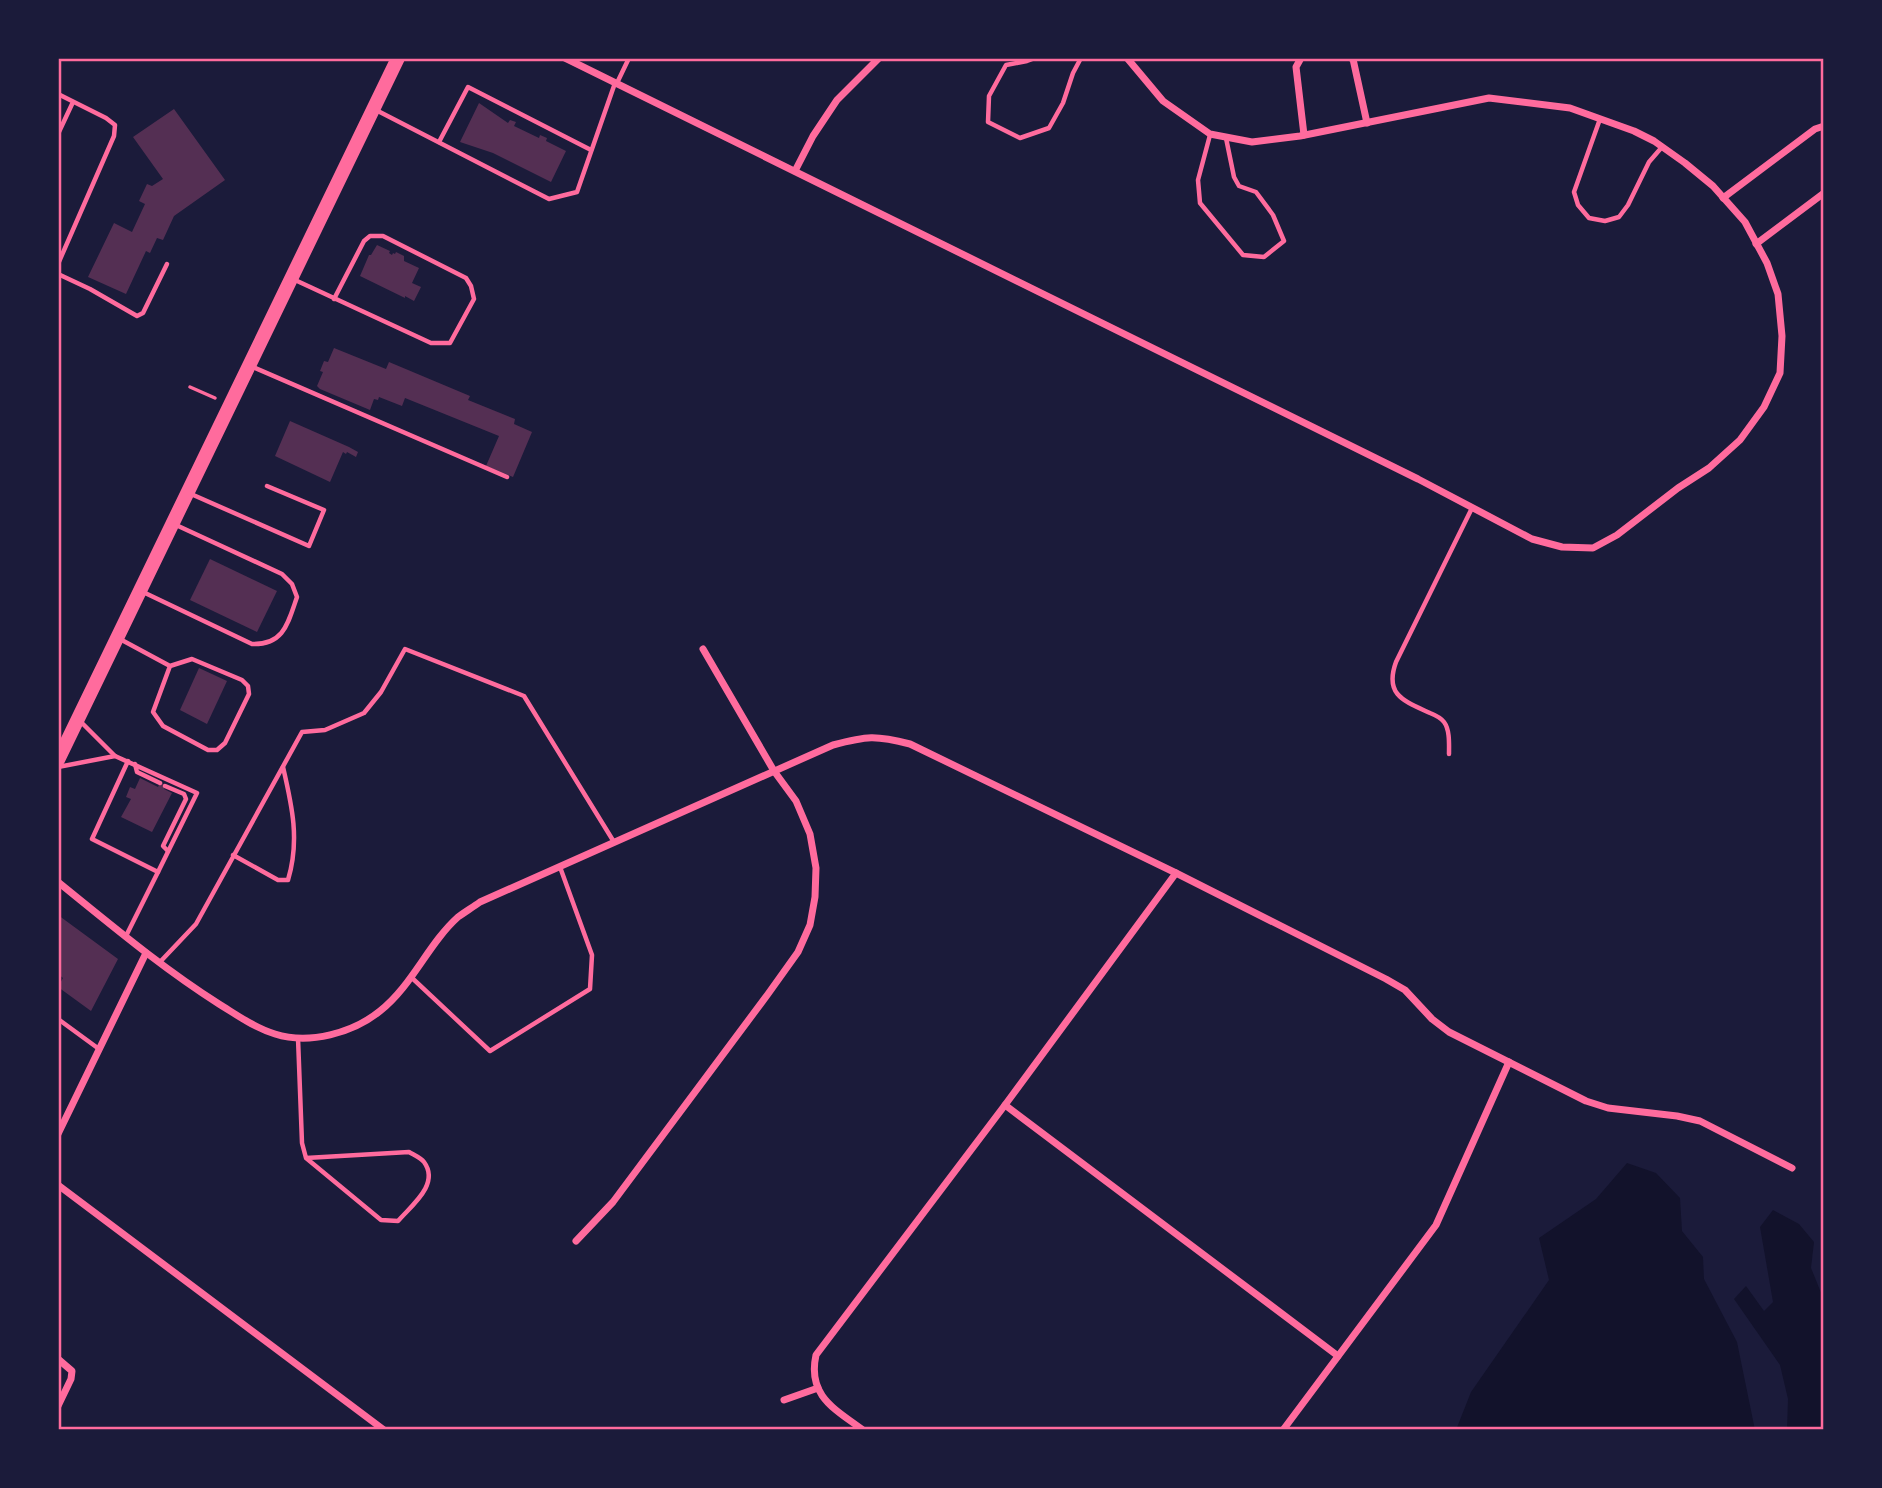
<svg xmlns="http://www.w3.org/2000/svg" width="1882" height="1488" viewBox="0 0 1882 1488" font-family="'DM Sans',sans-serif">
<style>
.water{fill:#12122b}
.building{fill:#542f53}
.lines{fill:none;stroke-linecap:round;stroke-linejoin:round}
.path{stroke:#ff6b9d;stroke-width:3.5}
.service{stroke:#ff6b9d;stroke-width:4.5}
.minor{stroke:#ff6b9d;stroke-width:7}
.primary{stroke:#ff6b9d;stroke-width:14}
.neatline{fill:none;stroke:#ff6b9d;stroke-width:2.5}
</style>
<rect width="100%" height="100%" fill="#1b1b3a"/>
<g class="water">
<path d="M1627,1163l29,10 24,25 2,33 21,26 1,22 33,63 18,88h-299l15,-38 78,-112 -10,-42 57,-39z"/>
<path d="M1773,1210l26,14 15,18 -3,26 13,32v130h-37l1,-31 -8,-34 -46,-66 12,-13 18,25 9,-9 -13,-75z"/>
</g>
<g class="building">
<path d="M479,103l29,20 2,-3 6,2 -2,4 25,12 1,-3 7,3 -1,3 20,10 -15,31 -58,-29 -33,-11z"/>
<path d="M174,109l51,71 -51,36 -11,24 -6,-2 -7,15 -4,-2 -20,43 -38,-17 26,-54 18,9 13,-28 -6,-3 8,-17 5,2 11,-7 -30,-42z"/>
<path d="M377,245l13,6 -1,2 3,2 1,-2 2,1 1,-2 8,4v5l15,7 -7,15 9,4 -7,14 -9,-5v2l-45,-22 9,-21h2z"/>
<path d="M334,348l52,21 3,-7 81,34 -2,4 47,19 -1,5 18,8 -19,45 -27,-11 13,-30 -94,-38 -3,8 -23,-9 -1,3 -4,-1 -4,11 -50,-21 -3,-3 6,-14 -3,-1 4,-10 4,1z"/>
<path d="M290,421l59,26 9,5 -2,5 -9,-5 -1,2 -3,-2 -13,30 -55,-26z"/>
<path d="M210,559l67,32 -20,41 -67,-32z"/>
<path d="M199,668l28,13 -20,43 -27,-14z"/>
<path d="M140,778l18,9 2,-5 6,3 -2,4 8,4 -20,39 -31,-15 10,-18 -5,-2 4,-10 5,2z"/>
<path d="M58,915l60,44 -27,52 -33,-24 5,-9 -5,-4z"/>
</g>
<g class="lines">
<path class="path" d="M190,387l25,11"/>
<g class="service">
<path d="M1035,58l-8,3 -21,4 -17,31 -1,26 32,16 29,-10 14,-25 10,-30 8,-15"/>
<path d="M617,83l12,-25"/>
<path d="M58,94l48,24 9,7 -1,11 -56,128"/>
<path d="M374,109l175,90 28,-7 38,-109"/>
<path d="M1600,119l-26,73 4,13 11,13 16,3 14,-4 9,-12 21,-43 13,-15"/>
<path d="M58,134l15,-32"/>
<path d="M1210,135l-12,45 2,23 43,52 21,2 20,-16 -11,-26 -17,-23 -17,-6 -5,-9 -8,-39"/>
<path d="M439,142l29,-55 123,63"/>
<path d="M58,274l32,15 47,27 6,-3 24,-49"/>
<path d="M295,280l136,63h19l24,-44 -3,-13 -5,-8 -83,-42h-13l-6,5 -30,58"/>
<path d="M253,367l254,110"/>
<path d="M191,494l118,52 15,-36 -57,-24"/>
<path d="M143,592l109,52c32,1 36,-21 45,-47l-5,-13 -10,-10 -106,-49"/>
<path d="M118,638l52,28 22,-7 50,21 6,6 1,8 -24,49 -8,7h-9l-45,-24 -10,-14 17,-46"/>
<path d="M81,722l34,34 82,37 -39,79"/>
<path d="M1449,754c0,-10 1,-24 -5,-32 -3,-4 -9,-7 -14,-9 -26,-12 -46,-18 -34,-51l76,-154"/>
<path d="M135,764l2,8 23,11"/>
<path d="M58,767l57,-11"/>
<path d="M165,786l19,8 2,5 -23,47 5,5"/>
<path d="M233,855l45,25h10c12,-40 4,-74 -5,-113"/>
<path d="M126,936l32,-64 -66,-33 36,-78"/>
<path d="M160,962l36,-38 106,-192 23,-2 39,-17 17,-21 24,-43 119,47 90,146"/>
<path d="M411,977l79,74 100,-62 2,-34 -32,-88"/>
<path d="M58,1019l41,30"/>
<path d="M298,1038l4,105 4,15 75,62 17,1c14,-16 42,-37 26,-59 -3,-4 -10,-7 -15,-10l-103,6"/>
</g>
<g class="minor">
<path d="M565,58l853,421 114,60 30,8 31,1 24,-13 61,-47 31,-20 31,-28 24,-33 16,-34 2,-37 -4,-42 -11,-31 -22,-41 -32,-36 -28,-23 -31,-22 -20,-10 -64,-23 -81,-10 -189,38 -48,6 -42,-8 -47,-33 -36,-43"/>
<path d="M1301,58l-5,9 8,68"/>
<path d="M1351,58l2,1 14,64"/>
<path d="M795,171l18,-35 24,-36 42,-42"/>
<path d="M1723,198l92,-69 9,-3"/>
<path d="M1756,244l68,-51"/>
<path d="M58,882c52,42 104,86 161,122 18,11 36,24 56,30 34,11 78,-1 105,-23 32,-25 48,-67 78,-94 7,-5 15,-10 22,-15l353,-157c34,-9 42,-10 77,-1l266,129 210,106 19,11 27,29 17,13 137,69 22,7 69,8 23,5 92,47"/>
<path d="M1005,1105l333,251"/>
<path d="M58,1134l88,-181"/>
<path d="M58,1185l326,245"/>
<path d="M576,1241l37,-39 155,-208 30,-42 12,-27 5,-28 1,-29 -6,-34 -14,-33 -22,-30 -71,-122"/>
<path d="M58,1359l14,12 -1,8 -13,27"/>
<path d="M784,1400l34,-12"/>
<path d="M863,1430c-28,-21 -56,-34 -47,-75l189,-250 171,-232"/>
<path d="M1283,1430l153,-205 73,-163"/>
</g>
<path class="primary" d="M58,760l340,-702"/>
</g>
<rect width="1882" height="1488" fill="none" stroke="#1b1b3a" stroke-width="119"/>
<rect x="60" y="60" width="1762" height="1368" class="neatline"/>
</svg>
